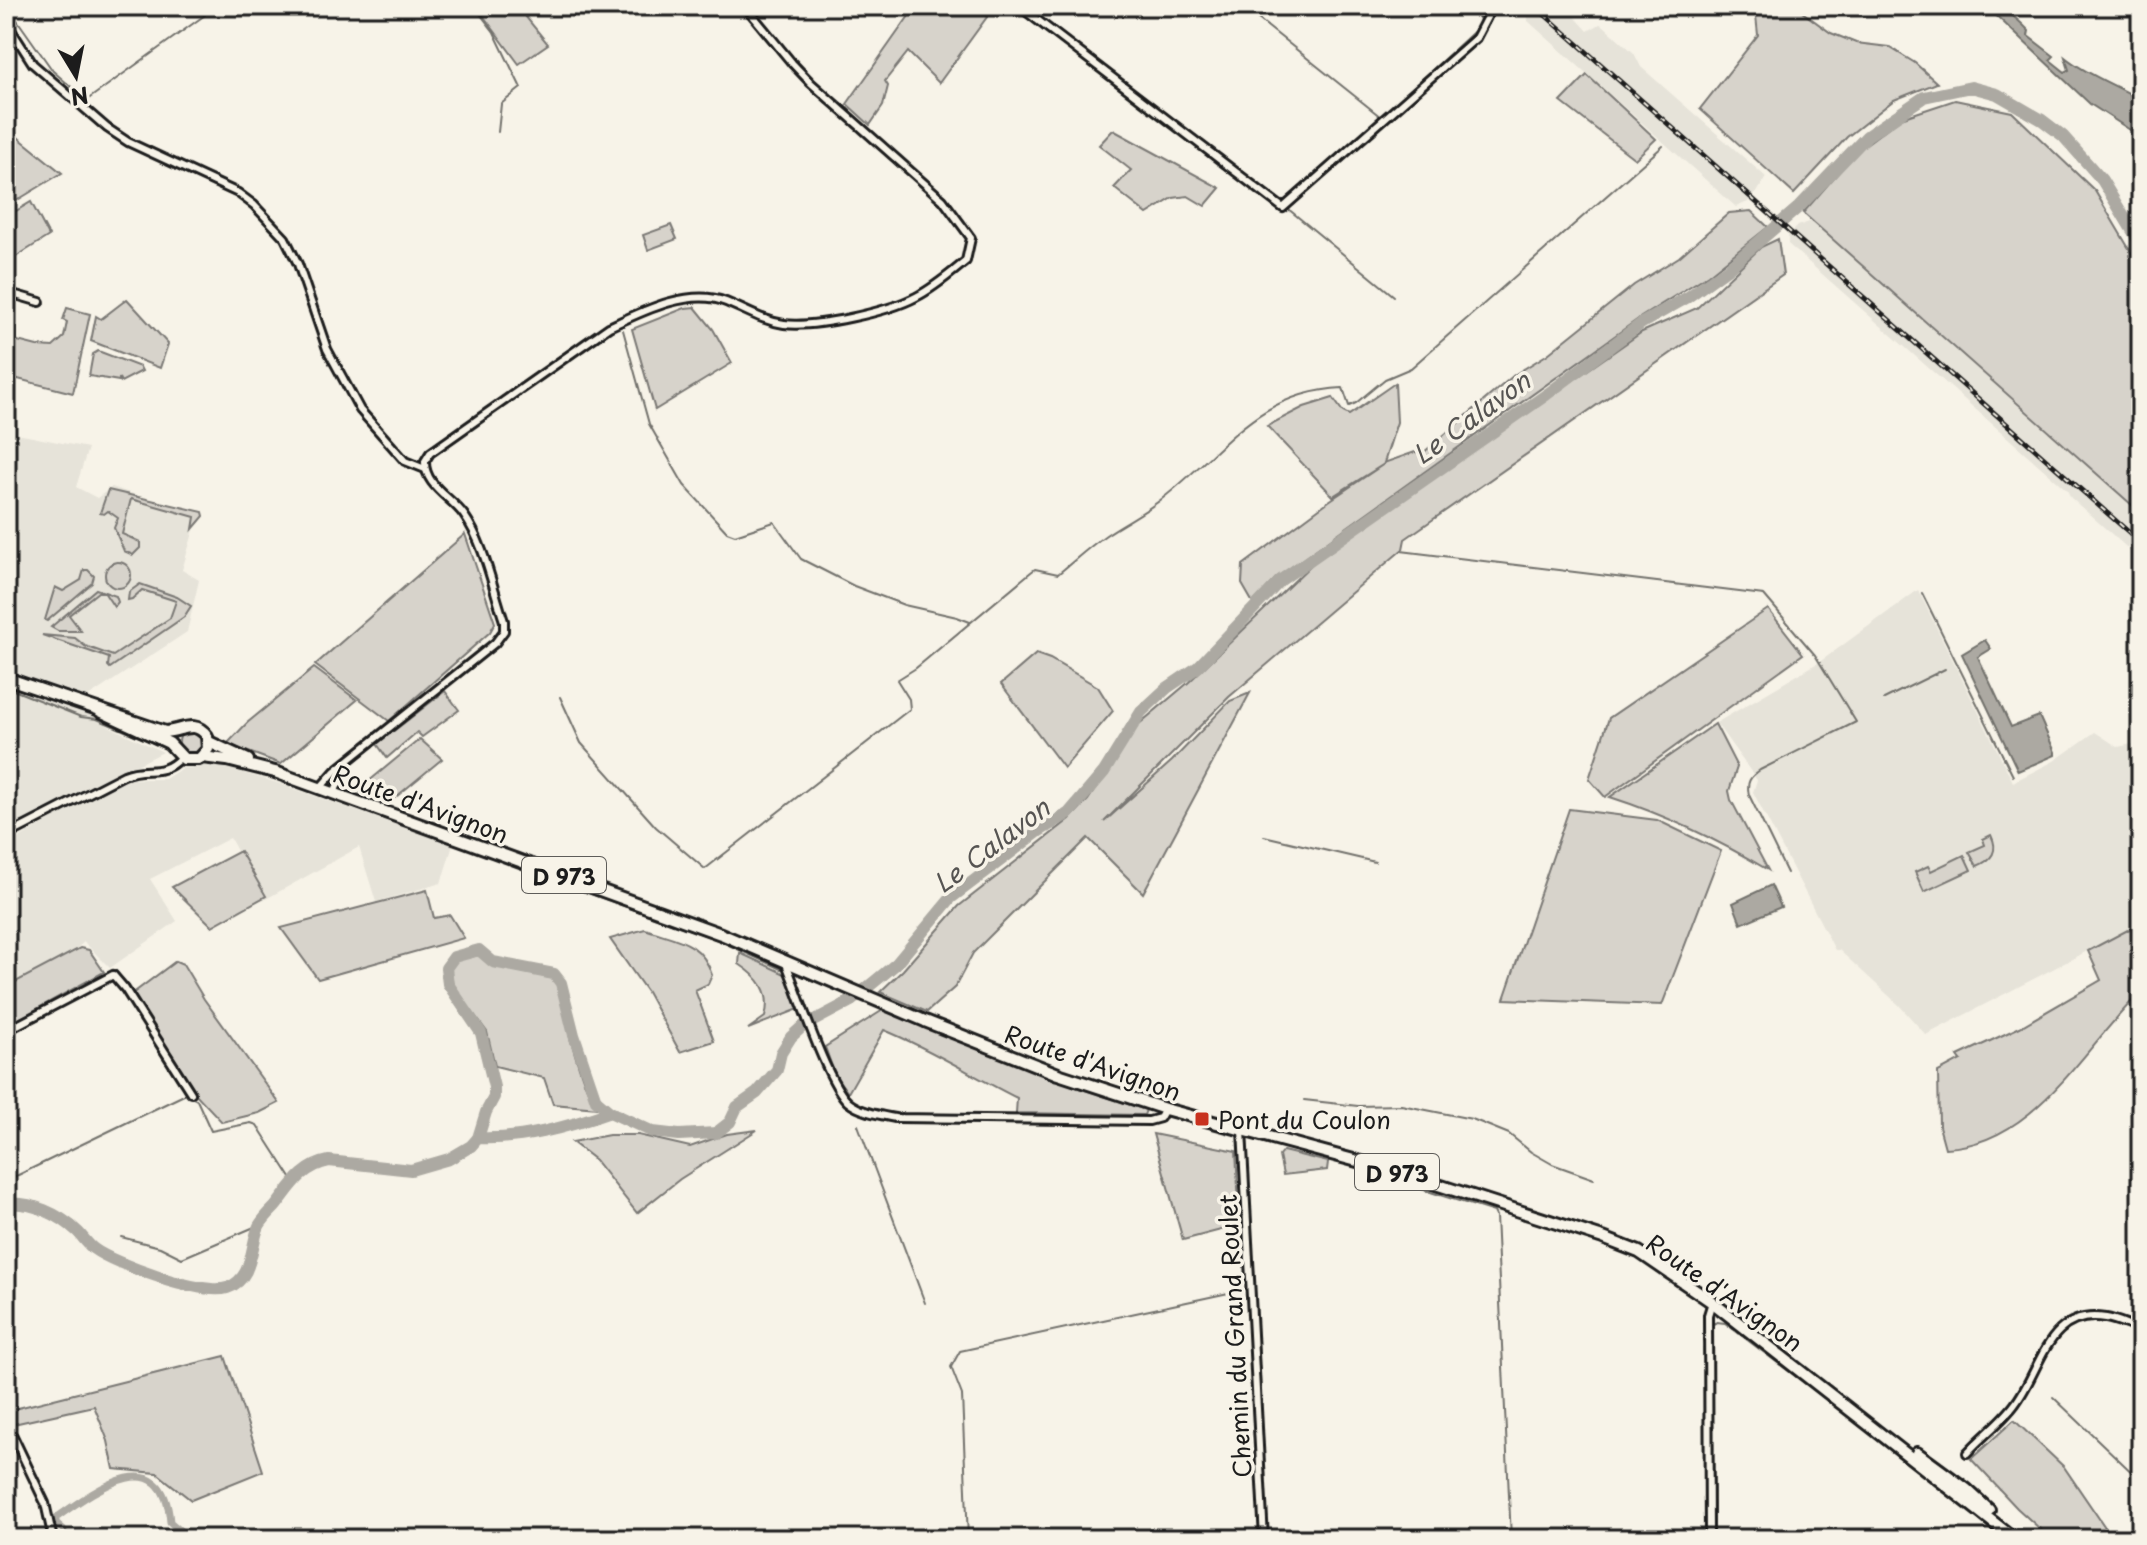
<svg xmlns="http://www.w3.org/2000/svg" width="2147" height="1545" viewBox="0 0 2147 1545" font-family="'Playpen Sans',sans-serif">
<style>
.built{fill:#e6e3d9}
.green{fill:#d7d3cb;stroke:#7a7874;stroke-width:2}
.water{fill:#aca9a2;stroke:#72716c;stroke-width:2}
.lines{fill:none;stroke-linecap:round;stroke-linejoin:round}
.stream{stroke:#72716c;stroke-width:2}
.canal{stroke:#aca9a2;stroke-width:7}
.river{stroke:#aca9a2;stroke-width:12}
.street-casing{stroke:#1c1c1c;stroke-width:12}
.primary-casing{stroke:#1c1c1c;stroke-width:16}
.street{stroke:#f7f3e8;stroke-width:6}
.primary{stroke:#f7f3e8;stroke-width:10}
.rail-casing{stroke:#1c1c1c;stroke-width:5}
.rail{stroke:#f7f3e8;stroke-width:2;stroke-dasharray:6;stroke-linecap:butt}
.poi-dot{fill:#c8321e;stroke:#f7f3e8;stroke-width:3}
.labels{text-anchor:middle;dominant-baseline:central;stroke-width:7;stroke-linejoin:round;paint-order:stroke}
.shield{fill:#f7f3e8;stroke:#5e5c59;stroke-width:2}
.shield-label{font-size:22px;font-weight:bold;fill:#1c1c1c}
.street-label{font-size:24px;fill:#1c1c1c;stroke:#f7f3e8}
.poi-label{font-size:24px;fill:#1c1c1c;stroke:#f7f3e8;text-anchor:start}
.water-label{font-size:26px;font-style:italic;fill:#565452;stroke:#f7f3e8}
</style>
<rect width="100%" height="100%" fill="#f7f3e8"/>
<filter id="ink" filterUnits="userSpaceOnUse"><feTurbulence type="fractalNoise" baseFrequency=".0125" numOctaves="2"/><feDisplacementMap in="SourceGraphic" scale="16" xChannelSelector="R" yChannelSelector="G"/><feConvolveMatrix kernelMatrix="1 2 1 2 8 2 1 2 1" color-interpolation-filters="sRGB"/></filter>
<g filter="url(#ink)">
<g class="built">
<path d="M1515,6h50l23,25 12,-7 4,2 30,27 7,14 125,110 -8,14 -10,11 -12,5 -208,-186v-4z"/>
<path d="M1812,221l329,292v47l-70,-62 -4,-8 -279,-246v-8l10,-10z"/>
<path d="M12,433l76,15 -12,39 21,11 15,-11 86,29 -16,54 17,10 -12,52 -99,65 -11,13 33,12 -4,3 57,27 -157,79v-374z"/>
<path d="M1918,590l95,192 41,-21 41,-29 23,15 23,-5v181l-215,112 -27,-30 -60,-55h-4l-82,-158 4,-12 -41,-57 105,-62z"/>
<path d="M210,763l68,20 175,62 -12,38 -65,19 -17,-55 -95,53 -34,-62 -80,41 27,42 -67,47 -26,-26 -15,13 -63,32v-142l96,-54 30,-12h33l17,-11h9z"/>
</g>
<g class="green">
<path d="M476,6h41l31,38 -29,20z"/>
<path d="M916,6h79l-56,77 -31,-31 -23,29 3,5 -5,20 -13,19 -23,-21z"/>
<path d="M1755,6h39l37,27 25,10 33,4 26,16 22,20 -43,17 -47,37 -53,57 -94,-85 58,-74z"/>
<path d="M1587,75l69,64 -21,20 -74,-57z"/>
<path d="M1955,100l57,12 83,79 39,66 7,8v248l-338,-300 55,-63 43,-32z"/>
<path d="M1113,130l107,58 -15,18 -17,-10 -15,2 -26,16 -33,-26 17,-18 -32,-25z"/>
<path d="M14,134l48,39 -51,31 -5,-7v-58z"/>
<path d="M31,202l18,34 -43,27v-46z"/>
<path d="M1751,211l17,16 -60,48 -67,42 -365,261 -23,25 -11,-19 1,-19 86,-64 55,-37 -51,32 -66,-70 37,-19 29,-9 10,14 6,3 46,-32 2,39 -13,41 31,-11 8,1 91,-78 34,-21 86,-69 45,-28 50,-44z"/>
<path d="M671,225l6,14 -29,11 -5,-15z"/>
<path d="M1778,239l5,36 -378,264 -2,10 -174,148 -125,125 68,-61 58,-60 20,-8 -107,200 -55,-55 -115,115 -18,34 -28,25 -47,-20 23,-22 56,-64 111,-87 18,-19 50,-75 51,-43 125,-120 328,-230 55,-24 64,-61z"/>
<path d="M127,299l41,45 -8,24 -69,-27 5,-25 5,3z"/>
<path d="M695,307l18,22 19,34 -77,47 -23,-81 53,-21z"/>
<path d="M67,308l23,6 -17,79 -67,-17v-38l31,8 16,1 11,-10 3,-15 -4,-2z"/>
<path d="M98,351l42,16 2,4 -21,11 -2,-4v3l-30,-5 4,-22z"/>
<path d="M108,490l95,22 1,4 -11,13 2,-12 -64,-18 -9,35 18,8v6l-7,7 -9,-4 -10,-23 4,-10 -10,-7 -4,3 -4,-1z"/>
<path d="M465,534l30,89 -5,9 -101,89 -74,-56z"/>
<circle cx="118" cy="575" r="13"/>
<path d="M84,570h4l6,6 -2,7 -45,38 -2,-1 10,-33 8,4 18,-11z"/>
<path d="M140,584l37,13 14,9 -7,11 -74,51 -2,-2 1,-8 -67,-23 33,3 10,8 28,10 57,-38 6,-17 -34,-11 -10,9 -4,1 1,-8z"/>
<path d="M96,589l20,7 2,6 -4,5 -10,-15h-6l-29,23 12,16h-23l-7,-4z"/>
<path d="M1768,609l35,45 -198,143 -16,-18 20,-61z"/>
<path d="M1036,654l14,5 48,28 15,24 -49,57 -63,-84z"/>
<path d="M314,668l43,32 -76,64 -54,-20 20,-21z"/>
<path d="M445,691l14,19 -37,27 -5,-5 -30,26 -10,-14z"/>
<path d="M1715,724l22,43 -8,24 2,9 37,70c-50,-30 -102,-55 -158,-73z"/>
<circle cx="191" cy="742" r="12"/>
<path d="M420,739l22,20 -52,43 -33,-11z"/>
<path d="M1569,809l88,11 64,31 -59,154 -158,-6z"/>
<path d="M1991,835c8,16 1,25 -14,31l-8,-14 16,-7 -2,-6z"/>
<path d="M240,851l26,45 -54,30 -40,-39z"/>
<path d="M1964,855l7,15 -47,22 -9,-20 13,-6 3,5z"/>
<path d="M427,890l7,28 16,-3 14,23 -146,41 -37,-51z"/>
<path d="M2141,923v69c-58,55 -106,153 -196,156l-6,-22 -1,-54 23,-12 -3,-4 62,-29 81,-47 -13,-29z"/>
<path d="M645,929c31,11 56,11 67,46l-4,9 -13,6 19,51 -34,11 -33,-60 -37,-53z"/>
<path d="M80,948l9,2 15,22 -98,54v-39z"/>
<path d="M740,953l45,21 14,35 -51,20 17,-12c7,-25 -6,-40 -26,-53z"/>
<path d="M479,955l13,11 59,12c15,13 14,41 19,60 7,22 14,52 28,70l-45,-4 -9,-26 -49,-12 -8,-34 -36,-49 -2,-13 8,-10z"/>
<path d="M176,961l7,3 21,35 75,104 -20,10 -37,9 -29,-31 -61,-97z"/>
<path d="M883,1010l193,77 70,23 -2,5 -128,-2 1,-15c-44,-22 -86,-49 -133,-68l-36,63 -13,-18 -10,-28z"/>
<path d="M757,1130l-77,49 -43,34 -42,-53 -23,-18 37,-7h29l52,12 37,-13z"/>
<path d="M1153,1134l83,17 4,74 -57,15z"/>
<path d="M1283,1151l45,11 -1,8 -44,5 -4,-19z"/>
<path d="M225,1356l38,115 -72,29 -34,-27 -43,-4 -6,-28 -14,-35 -85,19 -3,-14z"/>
<path d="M2014,1420l50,47 49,72h-62l-34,-31 -46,-49z"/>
</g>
<g class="water">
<path d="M1986,6c16,0 32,13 43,25l-1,5 26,20 -4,4 15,12 4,-2 -4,-13c22,18 51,28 76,43v37l-51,-33z"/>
<path d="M1985,640l6,9 -13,8 33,70 28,-11 16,36v3l-37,16 -56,-117z"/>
<path d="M1771,885l10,22 -40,17 -8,-21z"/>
</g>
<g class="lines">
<g class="stream">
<path d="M17,6l-2,11 38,54 24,21"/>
<path d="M474,6l20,26 27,56 -20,16 -3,28"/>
<path d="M1242,6l139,111 100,-92 -5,-19"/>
<path d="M1143,97l140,107"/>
<path d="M87,100l118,-85"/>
<path d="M1287,208l107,88"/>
<path d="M623,330l26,94 35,61 43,47 8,3 39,-13 27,37 53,27 50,19 53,12 13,5"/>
<path d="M1401,551l363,44 51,60 41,67 -96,48c-10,7 -14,12 -11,25l38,78"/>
<path d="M1922,593l91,183"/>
<path d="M6,672l101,35"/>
<path d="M6,687l75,30 16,2 66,28"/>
<path d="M560,697l21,46 75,84 49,42 205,-160 -1,-10 -12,-19 19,-12 115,-96 4,-3 23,5c16,-13 31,-27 48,-39 19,-13 40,-23 57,-37 62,-48 93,-106 180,-110l6,18 7,-3 29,-24 26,-11 252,-222"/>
<path d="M1884,699l61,-30"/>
<path d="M1264,836l111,26"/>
<path d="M6,841l48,-26"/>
<path d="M544,877l174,63 63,29"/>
<path d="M1304,1100l54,6 43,-1 71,14 37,15 22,18 21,12 42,15"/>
<path d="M858,1125l67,178"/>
<path d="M6,1177l6,1 174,-84 11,6 14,31 40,-8 6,2 36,56"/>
<path d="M1405,1184l89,28 2,4 15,323"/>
<path d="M121,1237l39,10 22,11 77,-33"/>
<path d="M2053,1397l88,84"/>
<path d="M1955,1499l46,40"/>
<path d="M968,1539l-6,-144 -11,-28 9,-16 287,-62"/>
<path d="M1714,1539l-2,-206 1,-9 4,-2 8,1 172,130"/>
</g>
<path class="canal" d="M67,1539l-4,-10 -7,-6v-5c38,-27 107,-79 114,4l20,17"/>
<g class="river">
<path d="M478,1138c44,2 90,-11 132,-26"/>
<path d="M6,1204c25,-3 53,10 72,28 5,5 10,13 16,17 20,15 110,47 133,39 27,-9 23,-42 32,-62 4,-7 11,-14 16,-19 16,-20 27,-41 54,-46l82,9 38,-11 22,-13 7,-8 8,-26 8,-15v-10l-13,-54 -33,-49 -2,-16 8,-11 25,-7 14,12 61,12 7,9 13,52 22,65 14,12 43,20 26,3 37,-2 14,-11 7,-15 20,-14 20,-23 4,-17 10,-16 11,-10 49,-26 45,-37 55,-66 87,-66 31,-19 35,-41 37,-60 26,-24 31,-21 83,-87 265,-185 96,-72 46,-26 39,-28 72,-62 68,-71 57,-39 47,-10 26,7 45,26 21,16 39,44 39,65"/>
</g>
<g class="street-casing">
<g id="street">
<path d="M1019,6l264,202 193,-170 11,-21 -2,-11"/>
<path d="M6,22l27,42 74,64 21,14 110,51 16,12 31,33 13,26 29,85 33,61 45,51 20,8"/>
<path d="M6,292l34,10"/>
<path d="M320,788l15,-17 160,-128 9,-12v-10c-12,-35 -19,-76 -40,-106 -13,-18 -40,-30 -39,-54l5,-8 179,-126c32,-15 81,-40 117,-25 20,8 37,19 58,22 31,4 104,-12 132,-27 18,-9 34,-23 50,-36l5,-23 -28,-38 -132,-117 -19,-20 -47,-57"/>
<path d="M334,793l13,-29"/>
<path d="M6,836l118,-61c23,-10 36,4 57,-18"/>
<path d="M785,961c13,31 42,122 63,141 12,10 32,13 47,16l254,3 11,-3 5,-9"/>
<path d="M6,1031l107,-56 12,14 66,104"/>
<path d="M1242,1130l22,409"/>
<path d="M13,1436l32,67 8,36"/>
<path d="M1967,1453c15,-17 35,-31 48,-49 27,-35 32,-96 91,-86 12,2 23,8 35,11"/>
<path d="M1709,1539l-1,-224 4,-13"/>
</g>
</g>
<g class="primary-casing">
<g id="primary">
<path d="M6,678l159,54c17,-1 30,-13 42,4l1,13 -9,10h-15l-15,-16 -69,-32"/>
<path d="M209,742l39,18"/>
<path d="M202,757l25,3 48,12 446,162 204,87 133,53 107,35 233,63 205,66 36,14 73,50 300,235"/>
<path d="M1917,1453l49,36 23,21"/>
</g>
</g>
<use href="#street" class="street"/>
<use href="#primary" class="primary"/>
<g class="rail-casing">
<path id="rail" d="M1535,6l606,537"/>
</g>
<use href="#rail" class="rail"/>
</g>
</g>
<rect class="poi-dot" x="1194" y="1111" width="16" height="16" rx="4"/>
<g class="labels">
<g class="shield">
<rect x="522" y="857" width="84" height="36" rx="6"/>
<rect x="1355" y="1154" width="84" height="36" rx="6"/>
</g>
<g class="shield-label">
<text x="564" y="875">D 973</text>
<text x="1397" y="1172">D 973</text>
</g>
<g class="street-label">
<text transform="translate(421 803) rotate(20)">Route d'Avignon</text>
<text transform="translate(1093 1062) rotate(19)">Route d'Avignon</text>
<text transform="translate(1725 1292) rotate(35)">Route d'Avignon</text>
<text transform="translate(1234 1336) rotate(-93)">Chemin du Grand Roulet</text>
</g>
<g class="poi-label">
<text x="1218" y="1119">Pont du Coulon</text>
</g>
<g class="water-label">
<text transform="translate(1471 417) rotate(-36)">Le Calavon</text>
<text transform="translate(991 845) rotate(-37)">Le Calavon</text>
</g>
</g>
<rect width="2147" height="1545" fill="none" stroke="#f7f3e8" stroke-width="32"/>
<rect x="16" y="16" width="2115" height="1513" fill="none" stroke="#1c1c1c" stroke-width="3" filter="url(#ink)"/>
<g transform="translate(76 76) rotate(170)" stroke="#f7f3e8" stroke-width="6" paint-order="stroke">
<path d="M0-6L14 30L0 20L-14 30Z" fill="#1c1c1c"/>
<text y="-12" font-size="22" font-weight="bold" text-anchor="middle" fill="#1c1c1c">N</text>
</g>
</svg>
